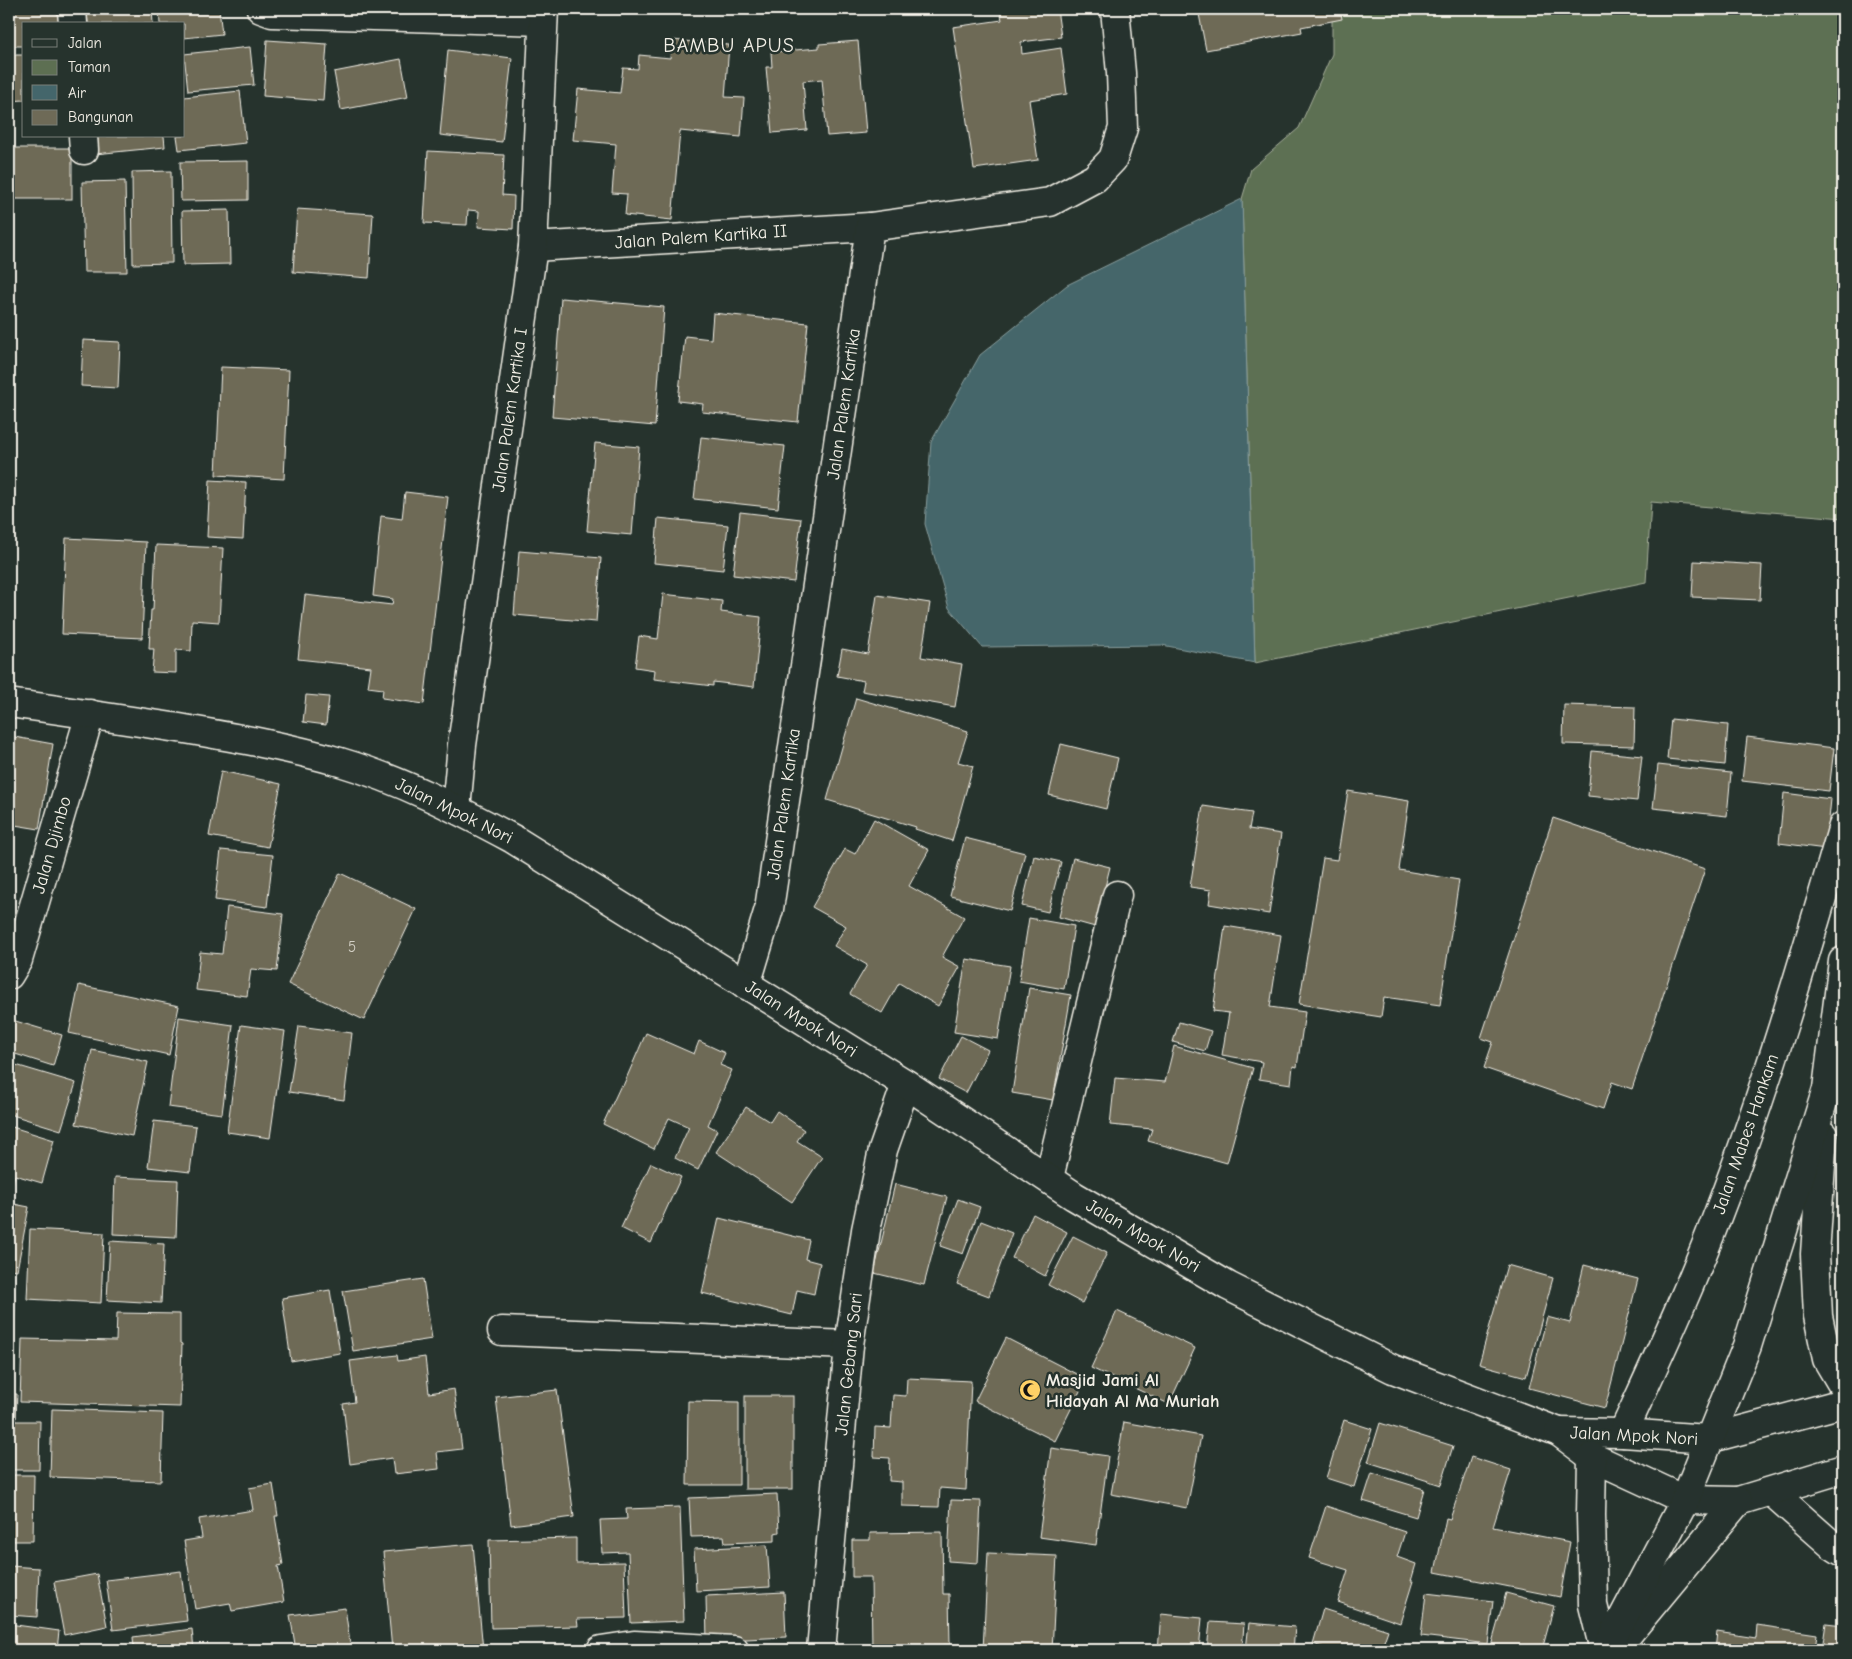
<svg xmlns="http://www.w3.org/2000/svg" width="1852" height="1659" viewBox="0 0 1852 1659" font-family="'Comic Neue',sans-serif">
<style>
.green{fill:#5d6f52;stroke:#a8b09d}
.water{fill:#44666b;stroke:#8a9e9d}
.building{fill:#6e6a57;stroke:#f4f1e8}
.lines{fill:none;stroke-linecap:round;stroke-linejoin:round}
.minor-casing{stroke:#f4f1e8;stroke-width:31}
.major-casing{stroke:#f4f1e8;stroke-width:31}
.minor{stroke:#26332d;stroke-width:28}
.major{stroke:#26332d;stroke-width:28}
.labels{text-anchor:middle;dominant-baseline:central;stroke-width:5;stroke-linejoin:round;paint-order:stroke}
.number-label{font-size:15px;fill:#d2cfc4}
.street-label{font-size:18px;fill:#f4f1e8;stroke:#26332d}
.poi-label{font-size:18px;font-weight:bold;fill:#f4f1e8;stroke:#26332d;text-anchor:start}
.quarter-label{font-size:20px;letter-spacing:1px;fill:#f4f1e8;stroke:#26332d}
</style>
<rect width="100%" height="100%" fill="#26332d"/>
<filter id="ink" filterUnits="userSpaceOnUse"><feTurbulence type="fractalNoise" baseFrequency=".02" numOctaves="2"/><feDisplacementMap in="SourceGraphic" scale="10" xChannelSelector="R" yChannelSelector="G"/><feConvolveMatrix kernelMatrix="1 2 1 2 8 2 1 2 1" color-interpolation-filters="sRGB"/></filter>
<g filter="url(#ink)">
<path class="green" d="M1332,9h511v509l-192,-16 -5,80 -391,81 -13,-464 9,-30 48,-41 33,-74z"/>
<path class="water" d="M1242,199l13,464 -93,-18 -180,2 -33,-39 -24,-84 6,-82 49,-87 87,-70z"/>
<g class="building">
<path d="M9,9h60v15h-45v22h-15z"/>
<path d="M108,9h44l1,15h-65l-1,-12 22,-2z"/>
<path d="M159,9h60l3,25 -38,4v-14h-24z"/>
<path d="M1006,9h51l4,28 -40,5 1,12 39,-6 6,46 -38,6 9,60 -64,9 -21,-142 49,-7 -2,-10z"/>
<path d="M1198,9h142l2,10 -41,8 1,5 -96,18z"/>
<path d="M267,40l60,4 -4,57 -60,-5z"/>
<path d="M672,40l57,5 -4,52 19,1 -3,39 -61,-6 -8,89 -47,-5 2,-21 -15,-1 4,-49 -43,-4 5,-51 42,4 3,-25 15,1 1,-14 31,3z"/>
<path d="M858,41l8,92 -39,3 -5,-57 -19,2 4,49 -35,3 -6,-66h6l-1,-15 48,-4v-4z"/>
<path d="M250,47l4,38 -66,6 -4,-37z"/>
<path d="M448,50l64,8 -10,84 -62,-7z"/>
<path d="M9,55h15v45l-15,1z"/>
<path d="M401,59l7,38 -67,13 -7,-38z"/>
<path d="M240,91l6,52 -67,7 -2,-14h7v-39z"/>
<path d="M93,136h71l1,11 -70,7z"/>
<rect x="9" y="148" width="63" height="51"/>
<path d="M428,151l76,4 -2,40 12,1 -1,33 -35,-2 1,-16 -11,-1 -1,15 -43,-2z"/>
<path d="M248,161v39l-67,1 -1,-39z"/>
<path d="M171,171l1,92 -39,1 -1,-92z"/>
<path d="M125,181l2,91h-43l-2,-90z"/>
<path d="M297,209l76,5 -4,64 -76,-6z"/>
<path d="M229,210l1,54 -47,1 -1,-54z"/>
<path d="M561,298l103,9 -9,119 -103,-9z"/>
<path d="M713,313l95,10 -10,99 -96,-10 1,-8 -25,-3 7,-65 26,3z"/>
<path d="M83,340l37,2 -2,46 -37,-2z"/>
<path d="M221,367l68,3 -5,109 -68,-4z"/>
<path d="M701,437l84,9 -7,62 -84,-9z"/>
<path d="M595,443l44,4 -7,88 -45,-4z"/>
<path d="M210,480l36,2 -3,57 -36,-2z"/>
<path d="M405,492l43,5 -24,207 -42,-6 1,-9 -15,-2 3,-20 -73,-8 7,-64 87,10 1,-6 -20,-3 8,-80 21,3z"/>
<path d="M740,512l61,7 -7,63 -61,-7z"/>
<path d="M658,518l70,7 -5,45 -69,-7z"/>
<path d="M66,538l80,4 -4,96 -80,-4z"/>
<path d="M156,545l67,3 -4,74 -27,-2 -1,31 -15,-1v23l-24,-1 2,-23h-5l2,-39h2z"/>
<path d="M519,551l82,7 -5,64 -82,-7z"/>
<path d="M1694,561l68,4 -2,35 -68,-3z"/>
<path d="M663,594l59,7 -1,11 40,5 -7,70 -41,-5v4l-59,-7 1,-9 -20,-3 4,-31 19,3z"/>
<path d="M877,595l53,8 -9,54 41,7 -7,43 -93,-16 2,-10 -27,-5 5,-27 26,5z"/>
<path d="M306,695l23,2 -3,28 -23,-3z"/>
<path d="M856,698l112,33 -10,31 15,4 -21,75 -37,-12 1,-2 -89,-27z"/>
<path d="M1564,705l71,2 -1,39 -71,-2z"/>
<path d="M1671,719l57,6 -3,40 -58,-6z"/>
<path d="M9,736l44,8 -14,85 -30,-5z"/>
<path d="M1747,737l87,11 -5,43 -87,-10z"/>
<path d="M1061,744l57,14 -12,51 -57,-14z"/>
<path d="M1592,751l50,5 -5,45 -49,-5z"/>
<path d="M1658,765l73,8 -4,43 -74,-8z"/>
<path d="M221,771l60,13 -13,63 -59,-11z"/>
<path d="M1348,791l61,10 -10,69 60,10 -19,125 -56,-8 -3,20 -82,-13 24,-146 14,2z"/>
<path d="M1784,793l47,6 -5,50 -47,-6z"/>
<path d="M1203,806l49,7 -3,16 32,5 -12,80 -60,-10 2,-14 -21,-3z"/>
<path d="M1553,818l152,51 -73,220 -20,-7 -9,27 -119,-41 9,-26 -12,-4z"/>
<path d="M874,819l55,31 -20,36 55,31 -22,40 18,10 -22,39 -39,-23 -17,30 -32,-19 17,-29 -33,-19 12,-20 -34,-19 33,-58 10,5z"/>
<path d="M965,838l60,15 -15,58 -60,-15z"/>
<path d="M221,850l52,5 -6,52 -52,-7z"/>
<path d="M1034,856l27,6 -13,50 -26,-6z"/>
<path d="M1073,858l37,9 -15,60 -36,-10z"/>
<path d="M340,873l76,36 -52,111 -76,-36z"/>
<path d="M227,907l56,7 -6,57 -26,-2 -4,27 -51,-6 4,-38 22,2z"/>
<path d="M1029,918l45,8 -10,63 -45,-8z"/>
<path d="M1225,926l56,9 -11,72 35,5 -8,55 -4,-1 -2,18 -32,-5 3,-17 -40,-7 7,-42 -16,-2z"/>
<path d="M966,959l44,7 -12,73 -44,-7z"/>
<path d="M79,985l100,21 -10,49 -100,-22z"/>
<path d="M1029,988l42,7 -18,105 -41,-7z"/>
<path d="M179,1017l54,8 -11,89 -54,-7z"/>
<path d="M12,1020l50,15 -9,31 -44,-14v-21z"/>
<path d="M1179,1022l32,9 -6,20 -32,-9z"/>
<path d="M241,1025l44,6 -15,107 -43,-6z"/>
<path d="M299,1026l53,7 -8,67 -55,-8z"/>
<path d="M646,1033l48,21 5,-13 26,12 -5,12 12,5 -24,55 9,5 -19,40 -23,-12 14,-31 -20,-9 -15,31 -51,-25 18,-39 2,1z"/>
<path d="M961,1036l27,14 -22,43 -27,-14z"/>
<path d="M1174,1046l79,22 -26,95 -79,-22 4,-12 -42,-4 5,-47 50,4z"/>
<path d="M92,1050l56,12 -16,74 -56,-12z"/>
<path d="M9,1063l67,20 -15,47 -52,-16z"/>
<path d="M746,1107l24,15 7,-11 27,19 -7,11 25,16 -30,45 -76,-50z"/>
<path d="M154,1121l42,5 -6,46 -42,-5z"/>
<path d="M9,1126l45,14 -12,43 -27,-8 -6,21z"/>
<path d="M651,1163l30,14 -30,66 -30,-15z"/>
<path d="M115,1177l63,3 -2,57 -63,-3z"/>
<path d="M895,1184l52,13 -23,88 -50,-12z"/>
<path d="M958,1199l22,8 -17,47 -23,-8z"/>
<path d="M9,1203l20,4 -12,63 -8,-1z"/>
<path d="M1033,1214l34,18 -22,44 -33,-18z"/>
<path d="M719,1218l90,22 -4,19 15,4 -6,31 -17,-4 -5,25 -90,-22z"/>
<path d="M981,1221l31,12 -23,63 -32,-12z"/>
<path d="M30,1229l74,4 -3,70 -74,-4z"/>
<path d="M1073,1236l34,17 -25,50 -34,-18z"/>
<path d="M110,1241l54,3 -3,59 -54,-3z"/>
<path d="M1507,1265l46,13 -27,99 -47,-13z"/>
<path d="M1584,1265l54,14 -33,129 -76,-20 18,-71 23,6z"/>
<path d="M423,1279l9,60 -79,12 -10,-60z"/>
<path d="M330,1290l10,63 -49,8 -9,-63z"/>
<path d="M9,1300h6l-2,84h-4z"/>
<path d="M1117,1311l78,37 -26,56 -78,-36z"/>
<path d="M117,1313l63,1v29l2,1 -2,63 -160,-5 2,-63 94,2z"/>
<path d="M1006,1338l80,41 -31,62 -80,-40z"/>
<path d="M397,1355l1,6 27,-4 4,36 25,-4 8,60 -25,3 2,17 -45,5 -2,-16 -42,6 -7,-60 12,-2 -5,-41z"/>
<path d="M907,1378l64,3 -5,109 -26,-2 -1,19 -37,-1v-24l-13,-1 1,-23 -16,-1 1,-30 16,1 2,-33 13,1z"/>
<path d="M557,1390l17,127 -63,8 -15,-128z"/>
<path d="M9,1394h8l-1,27h24l-1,49h-30z"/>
<rect x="745" y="1396" width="48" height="93"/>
<path d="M688,1401l51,1v83h-52z"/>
<path d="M52,1409l111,4 -2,68 -111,-4z"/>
<path d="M1344,1420l28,9 -18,58 -28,-9z"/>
<path d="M1124,1422l77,14 -14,72 -76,-14z"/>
<path d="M1380,1423l73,23 -12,39 -73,-23z"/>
<path d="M1051,1448l57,8 -12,89 -57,-8z"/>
<path d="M1471,1457l40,13 -18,57 77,15 -10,55 -125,-25 11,-54 4,1z"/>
<path d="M1372,1473l52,16 -8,28 -53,-16z"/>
<path d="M9,1475h25l-1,66h-24z"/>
<path d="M273,1484l5,32h-3l8,49 -5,1 6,36 -52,9 -2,-8 -35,6 -11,-68 18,-3 -3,-19 54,-9 -4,-22z"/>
<path d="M777,1494l2,38 -4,1v8l-50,2 -1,-7 -33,1 -2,-39z"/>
<path d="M951,1500l30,1 -3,62 -30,-2z"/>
<path d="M1326,1506l79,26 -8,25 19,7 -5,17h2l-13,42 -62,-21 10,-32 -39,-12z"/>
<path d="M680,1507l4,114 -53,2 -3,-71 -26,1 -2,-33 27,-1 -1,-10z"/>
<path d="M942,1532l1,62h6l1,51h-6l1,4 -73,1 -1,-73h-19v-37h18v-7z"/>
<path d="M576,1538v25l48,-1 2,56 -49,1 1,7 -87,2 -2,-88z"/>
<path d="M473,1544l10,106h-91l-9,-98z"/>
<path d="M767,1545l3,42 -74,4 -2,-42z"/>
<path d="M9,1553h1v13l29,2 -2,49 -28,-2z"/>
<path d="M988,1553l69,3 -5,94h-69z"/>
<path d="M181,1571l6,50 -74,9 -7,-50z"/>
<path d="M97,1574l10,52 -43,9 -10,-53z"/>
<path d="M784,1592l2,45 -79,4 -1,-45z"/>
<path d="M1426,1593l67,8 -5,43 -67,-8z"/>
<path d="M1506,1593l48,13 -12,44h-52z"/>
<path d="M345,1608l6,42h-55l-6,-35z"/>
<path d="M1323,1609l65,21 -7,20h-50l-18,-6z"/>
<path d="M1161,1614l41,4 -3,32h-41z"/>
<path d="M1210,1622l34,2 -2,26h-35z"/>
<path d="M1249,1623l46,4 -2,23h-47z"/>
<path d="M1826,1623l17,2v25h-21z"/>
<path d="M9,1624l50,7 -2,19h-48z"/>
<path d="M1757,1625l60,9 -2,16h-100l2,-18 39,6z"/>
<path d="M192,1629l2,21h-60l-1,-13z"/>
</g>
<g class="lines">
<g class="minor-casing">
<g id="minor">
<path d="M72,9l1,15"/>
<path d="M261,9l11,4 271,8"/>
<path d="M83,136l1,14"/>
<path d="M533,247l337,-20"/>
<path d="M456,809l6,-64 71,-498 11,-238"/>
<path d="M9,975l9,-15 72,-246"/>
<path d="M746,985l23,-76 101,-682 180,-25 45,-24 18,-19 10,-31 -2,-55 -6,-64"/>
<path d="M1049,1178l68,-283"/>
<path d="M502,1331l347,14"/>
<path d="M1772,1492l60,53 11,7"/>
<path d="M601,1650l33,-5 100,5"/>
<path d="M821,1650l28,-305 17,-115 17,-80 23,-66"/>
</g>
</g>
<g class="major-casing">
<g id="major">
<path d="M9,703c59,8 117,17 176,26 52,9 104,18 155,33 61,18 117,47 173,77l393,245 168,112 154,90 165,83 166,63 33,25 93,43 53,1 105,-32"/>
<path d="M1823,1135l-8,119 3,62 9,43 16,27"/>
<path d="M1559,1432l64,1 85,6 135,-36"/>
<path d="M1623,1433c33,-72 67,-144 95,-219 49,-127 87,-258 125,-388"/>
<path d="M1592,1457l-1,58 2,90 11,45"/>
<path d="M1627,1635l111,-134"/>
<path d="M1606,1650l79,-150 62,-154 80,-257 16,-128"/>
</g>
</g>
<use href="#minor" class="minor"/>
<use href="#major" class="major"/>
</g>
</g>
<defs>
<g id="mosque-disc" transform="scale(1.125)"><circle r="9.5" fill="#ffd166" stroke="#26332d"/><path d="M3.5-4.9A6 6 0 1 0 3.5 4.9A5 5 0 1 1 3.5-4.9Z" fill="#111"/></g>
</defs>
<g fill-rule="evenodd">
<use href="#mosque-disc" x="1030" y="1390"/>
</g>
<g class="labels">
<g class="number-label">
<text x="352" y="947">5</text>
</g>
<g class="street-label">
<text transform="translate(701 237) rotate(-4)">Jalan Palem Kartika II</text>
<text transform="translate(844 404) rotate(-82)">Jalan Palem Kartika</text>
<text transform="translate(510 410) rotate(-82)">Jalan Palem Kartika I</text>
<text transform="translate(784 804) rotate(-82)">Jalan Palem Kartika</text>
<text transform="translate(454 811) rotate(26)">Jalan Mpok Nori</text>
<text transform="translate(52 845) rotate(-74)">Jalan Djimbo</text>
<text transform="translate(801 1019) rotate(32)">Jalan Mpok Nori</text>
<text transform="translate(1746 1134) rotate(-71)">Jalan Mabes Hankam</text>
<text transform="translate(1143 1236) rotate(30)">Jalan Mpok Nori</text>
<text transform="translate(849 1364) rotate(-84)">Jalan Gebang Sari</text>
<text transform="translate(1634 1436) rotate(3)">Jalan Mpok Nori</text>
</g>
<g class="poi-label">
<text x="1046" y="1380">Masjid Jami Al<tspan x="1046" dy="21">Hidayah Al Ma Muriah</tspan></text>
</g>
<g class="quarter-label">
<text x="729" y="45">BAMBU APUS</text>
</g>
</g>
<rect width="1852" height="1659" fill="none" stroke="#26332d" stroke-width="30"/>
<rect x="15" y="15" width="1822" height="1629" fill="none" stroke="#f4f1e8" stroke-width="2" filter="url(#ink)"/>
<rect x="22" y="22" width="162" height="115" fill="#26332d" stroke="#787f78"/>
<rect x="32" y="39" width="25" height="8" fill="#26332d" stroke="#787f78"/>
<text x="68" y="48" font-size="15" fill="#f4f1e8">Jalan</text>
<rect x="32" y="60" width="25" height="15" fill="#5d6f52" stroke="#787f78"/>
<text x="68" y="72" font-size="15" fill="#f4f1e8">Taman</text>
<rect x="32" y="85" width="25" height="15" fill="#44666b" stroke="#787f78"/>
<text x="68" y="98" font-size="15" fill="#f4f1e8">Air</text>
<rect x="32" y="110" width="25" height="15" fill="#6e6a57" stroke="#787f78"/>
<text x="68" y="122" font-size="15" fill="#f4f1e8">Bangunan</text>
</svg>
